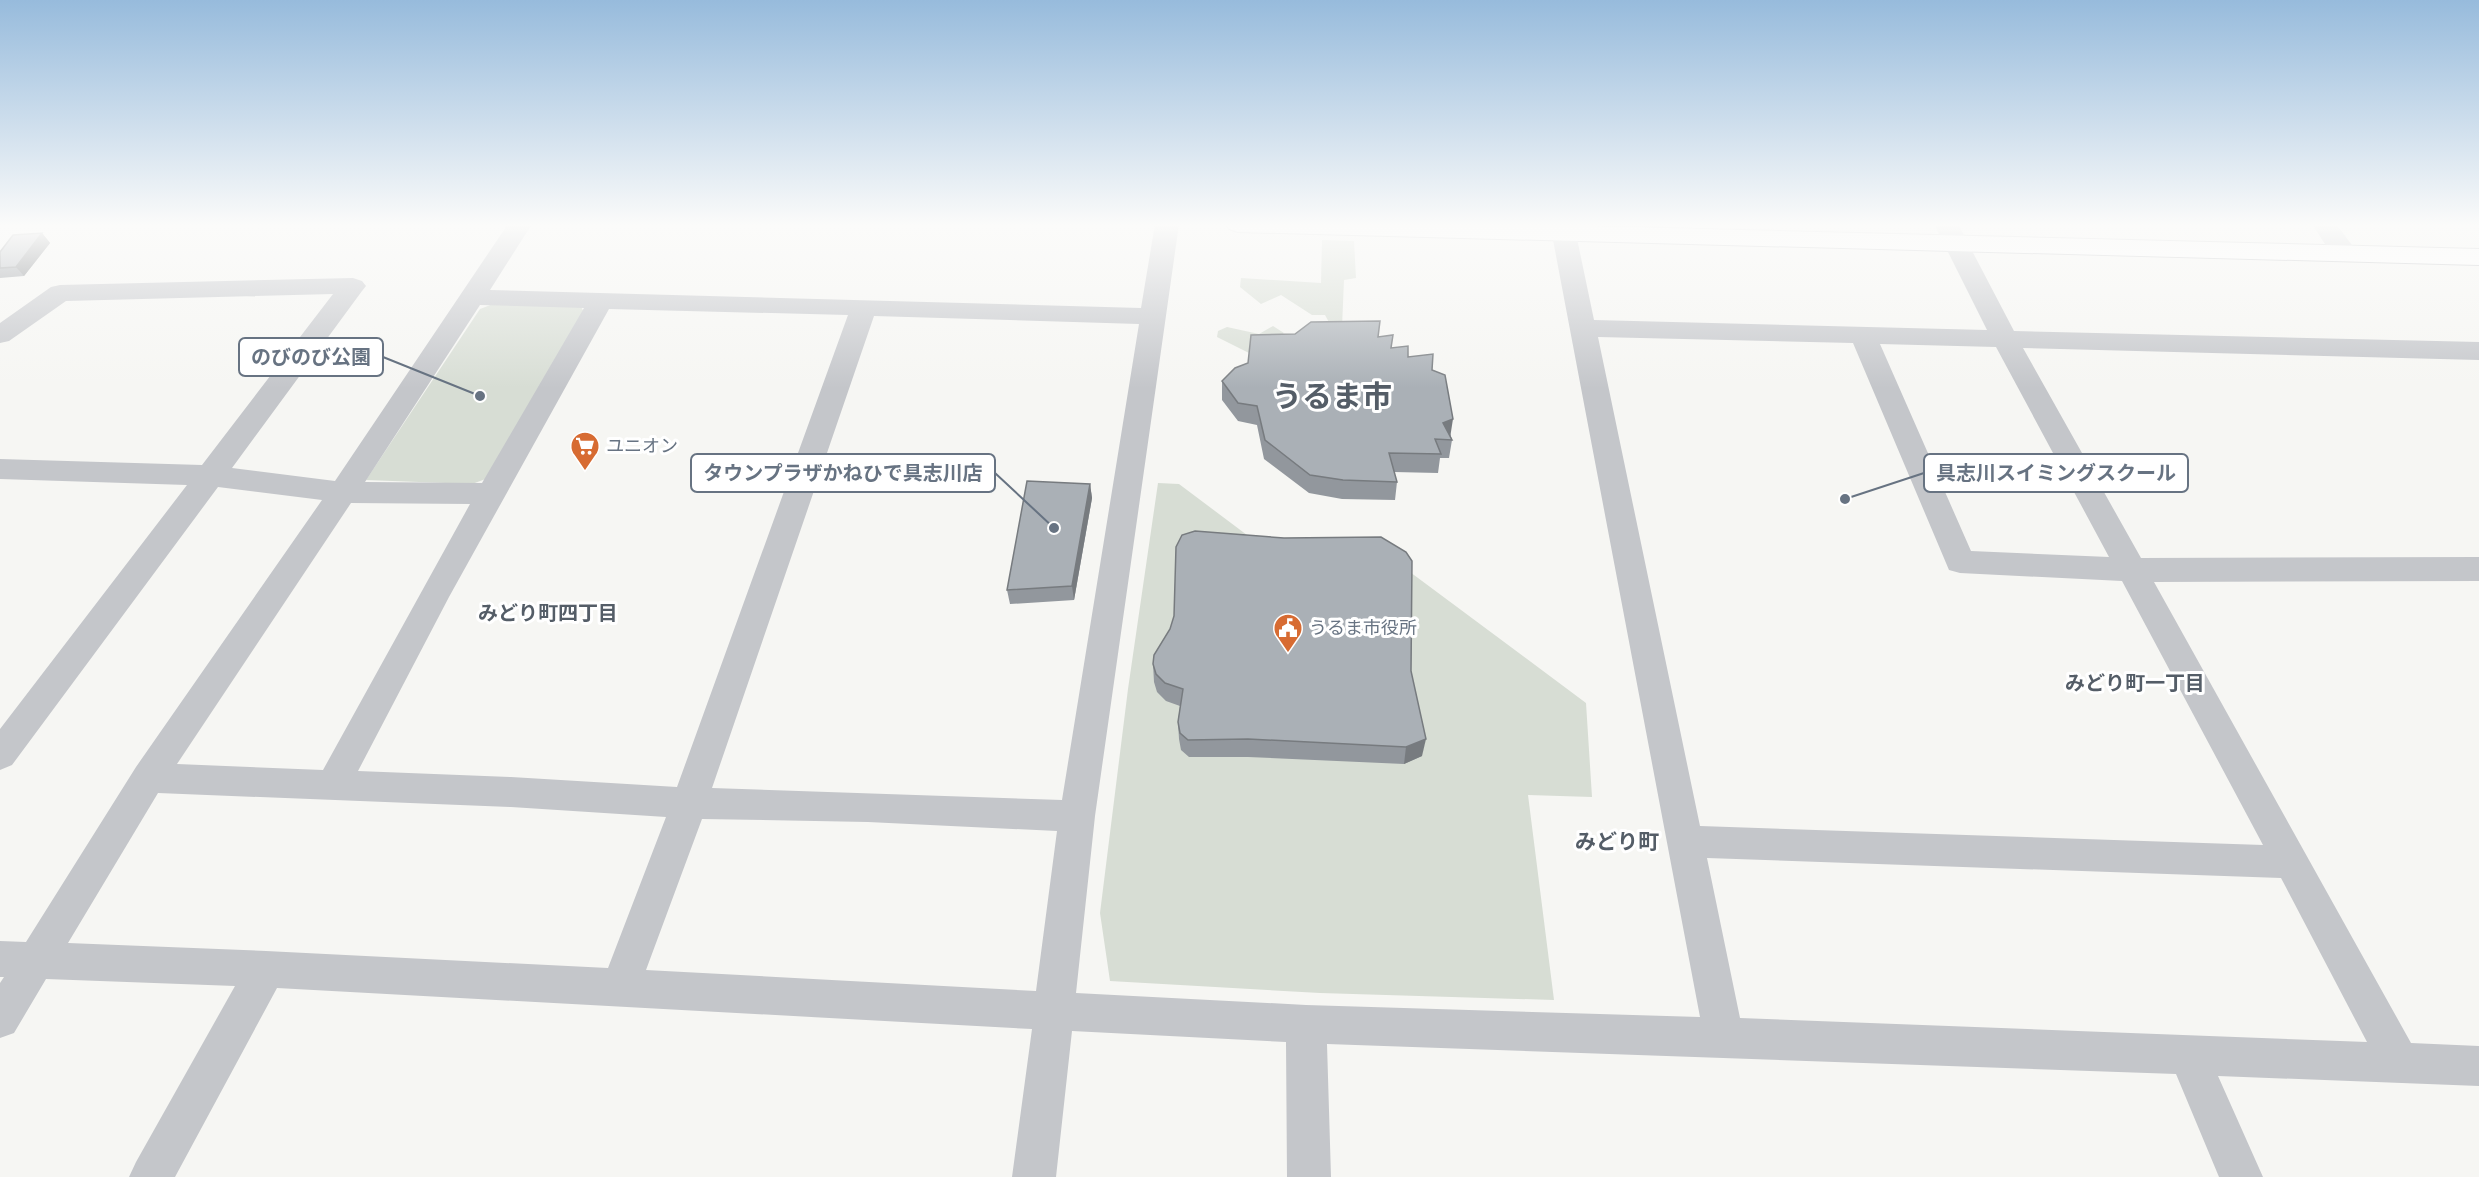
<svg xmlns="http://www.w3.org/2000/svg" width="2479" height="1177" viewBox="0 0 2479 1177" font-family="Arial,'Noto Sans JP',sans-serif">
<style>
.green{fill:#d7ddd4}
.lines{fill:none;stroke-linecap:round;stroke-linejoin:round}
.major-casing{stroke:#b5b8bc;stroke-width:2}
.minor{fill:#c4c6ca;fill-rule:evenodd}
.major{fill:#fff;fill-rule:evenodd}
.wall{fill:#92979d}
.shaded-wall{fill:#777b7f}
.building{fill:#aab0b6;stroke:#777b7f;stroke-width:1.5}
.labels{text-anchor:middle;dominant-baseline:central;stroke-width:6;stroke-linejoin:round;paint-order:stroke}
.poi-label{font-size:18px;fill:#677382;stroke:#fff;text-anchor:start}
.neighbourhood-label{font-size:20px;font-weight:bold;fill:#545d67;stroke:#fff}
.quarter-label{font-size:21px;font-weight:bold;fill:#545d67;stroke:#fff}
.town-label{font-size:30px;font-weight:bold;fill:#545d67;stroke:#fff}
.leader{fill:none;stroke:#677382;stroke-width:2}
.callout-dot{fill:#677382;stroke:#fff;stroke-width:2}
.callout{fill:#fff;stroke:#677382;stroke-width:2}
.callout-label{font-size:20px;text-anchor:middle;font-weight:bold;fill:#677382}
</style>
<rect width="100%" height="100%" fill="#f6f6f3"/>
<g class="green">
<path d="M1322,240l32,1 2,37 -12,2 -2,47 -11,-1 -6,-11h-13l-31,-20 -20,9 -21,-17 1,-9 80,5z"/>
<path d="M493,304l88,2 4,9 -94,162 -19,7 -106,-4 114,-171z"/>
<path d="M1273,326l11,7 -33,21 -34,-17 1,-6 9,-4 32,7z"/>
<path d="M1158,483l21,1 84,63 116,2 207,154 6,94 -64,-2 26,205 -234,-7 -210,-12 -10,-68 28,-224z"/>
</g>
<g class="lines">
<g class="major-casing">
<path id="major" d="M1225,224h287l967,25v16l-1241,-33 -9,-3z"/>
</g>
<g class="minor">
<path d="M508,224h24l-42,66 651,18 14,-84h24l-84,592 -19,177 230,12 394,12 -150,-793h24l20,96 393,10 -53,-106h24l56,107 465,11v18l-456,-12 118,210 338,-1v24l-325,1 257,461 68,3v40l-261,-10 45,101h-44l-43,-103 -849,-30 4,133h-44l-1,-135 -214,-11 -16,146h-44l20,-148 -755,-41 -102,189h-46l7,-15 99,-176 -189,-7 -32,54 -14,5v-55l4,-6h-4v-36l26,1 110,-175 186,-267 -104,-13 -206,278 -12,5v-41l187,-244 -187,-6v-20l202,6 131,-171 -267,7 -57,40 -9,2v-20l51,-36 9,-2 293,-7 9,3 4,5 -4,5 -130,177 103,13zM480,305l104,3 -102,175 -117,-1zM609,309l239,6 -171,472 -166,-10 -153,-6 91,-174zM874,316l265,8 -77,476 -350,-12zM1598,337l255,6 96,227 11,3 162,8 141,264 -563,-19zM1880,344l116,3 113,210 -138,-6zM351,503l119,1 -147,266 -146,-6zM158,793l353,14 155,10 -58,151 -342,-17 -198,-8zM702,819l166,3 189,9 -21,160 -390,-21zM1707,858l574,20 86,164 -627,-24z"/>
<path d="M2312,224h24l22,29 -3,5c-22,6 -32,-18 -43,-34z"/>
</g>
<use href="#major" class="major"/>
</g>
<g class="wall">
<path d="M42,233l8,10 -26,33 -24,2v-26z"/>
<path d="M1378,337l14,11 40,22 20,70 -3,18h-9l-2,15 -44,-1 3,10 -2,18 -53,-1 -33,-6 -45,-34 -7,-34 -19,-4 -16,-21v-19z"/>
<path d="M1090,484l2,14 -18,102 -64,4 -3,-14z"/>
<path d="M1153,664l258,7 11,85 -18,8 -156,-7h-59l-8,-7 -2,-11 -1,-17 2,-16 -14,-5 -9,-9 -3,-10z"/>
</g>
<g class="shaded-wall">
<path d="M42,233l8,10 -26,33 -8,-9z"/>
<path d="M1453,419l-3,19 -7,-15z"/>
<path d="M1090,484l2,14 -18,102 -2,-14z"/>
<path d="M1426,739l-4,17 -18,8 2,-17z"/>
</g>
<g class="building">
<path d="M42,233l-26,34 -16,1v-16l13,-17z"/>
<path d="M1380,321l-2,16 15,-2 -2,13 17,-2v11l25,-3 -1,16 13,5 8,44 -10,4 9,17 -17,-1 6,15 -52,-1 8,29 -54,-2 -33,-5 -45,-35 -8,-34 -19,-3 -16,-22 13,-13 13,-5 3,-28 44,-1 16,-12z"/>
<path d="M1027,481l63,3 -18,102 -65,4z"/>
<path d="M1195,531l89,7 97,-1 25,15 6,9 -1,110 15,68 -20,8 -158,-8 -60,1 -8,-7 -2,-11 5,-33 -18,-6 -9,-9 -3,-10 1,-9 16,-26 4,-13 2,-69 6,-12z"/>
</g>
<linearGradient id="sky" x2="0" y2="1"><stop stop-color="#97bbdc"/><stop offset="0.58" stop-color="#fbfbfa"/><stop offset="1" stop-color="#fbfbfa" stop-opacity="0"/></linearGradient>
<rect width="2479" height="388" fill="url(#sky)"/>
<defs>
<g id="supermarket-pin" transform="scale(1.5)"><path d="M0 17L-7.5 6A9.5 9.5 0 1 1 7.5 6Z" fill="#d76b32" stroke="#fff"/><path d="M-6-5.5h2.5l.6 2H6L4.5 2H-2.5L-4.4-4H-6ZM-1.5 3.2a1.3 1.3 0 1 0 .1 0ZM3 3.2a1.3 1.3 0 1 0 .1 0Z" fill="#fff"/></g>
<g id="civic-pin" transform="scale(1.5)"><path d="M0 17L-7.5 6A9.5 9.5 0 1 1 7.5 6Z" fill="#d76b32" stroke="#fff"/><path d="M-.6-6.5H3V-4.5H.6V-3L4-1V1h2V6H-6V1h2V-1L-.6-3ZM-1.2 2.5V6h2.4V2.5Z" fill="#fff"/></g>
</defs>
<g fill-rule="evenodd">
<use href="#supermarket-pin" x="585" y="446"/>
<use href="#civic-pin" x="1288" y="628"/>
</g>
<g class="labels">
<g class="poi-label">
<text x="606" y="446">ユニオン</text>
<text x="1309" y="628">うるま市役所</text>
</g>
<g class="neighbourhood-label">
<text x="548" y="613">みどり町四丁目</text>
<text x="2135" y="683">みどり町一丁目</text>
</g>
<g class="quarter-label">
<text x="1617" y="841">みどり町</text>
</g>
<g class="town-label">
<text x="1332" y="396">うるま市</text>
</g>
</g>
<path class="leader" d="M480 396L383 357M1845 499L1924 473M1054 528L995 473"/>
<g class="callout-dot">
<circle cx="480" cy="396" r="6"/>
<circle cx="1845" cy="499" r="6"/>
<circle cx="1054" cy="528" r="6"/>
</g>
<g class="callout">
<rect x="239" y="338" width="144" height="38" rx="6"/>
<rect x="1924" y="454" width="264" height="38" rx="6"/>
<rect x="691" y="454" width="304" height="38" rx="6"/>
</g>
<g class="callout-label">
<text x="311" y="364">のびのび公園</text>
<text x="2056" y="480">具志川スイミングスクール</text>
<text x="843" y="480">タウンプラザかねひで具志川店</text>
</g>
</svg>
